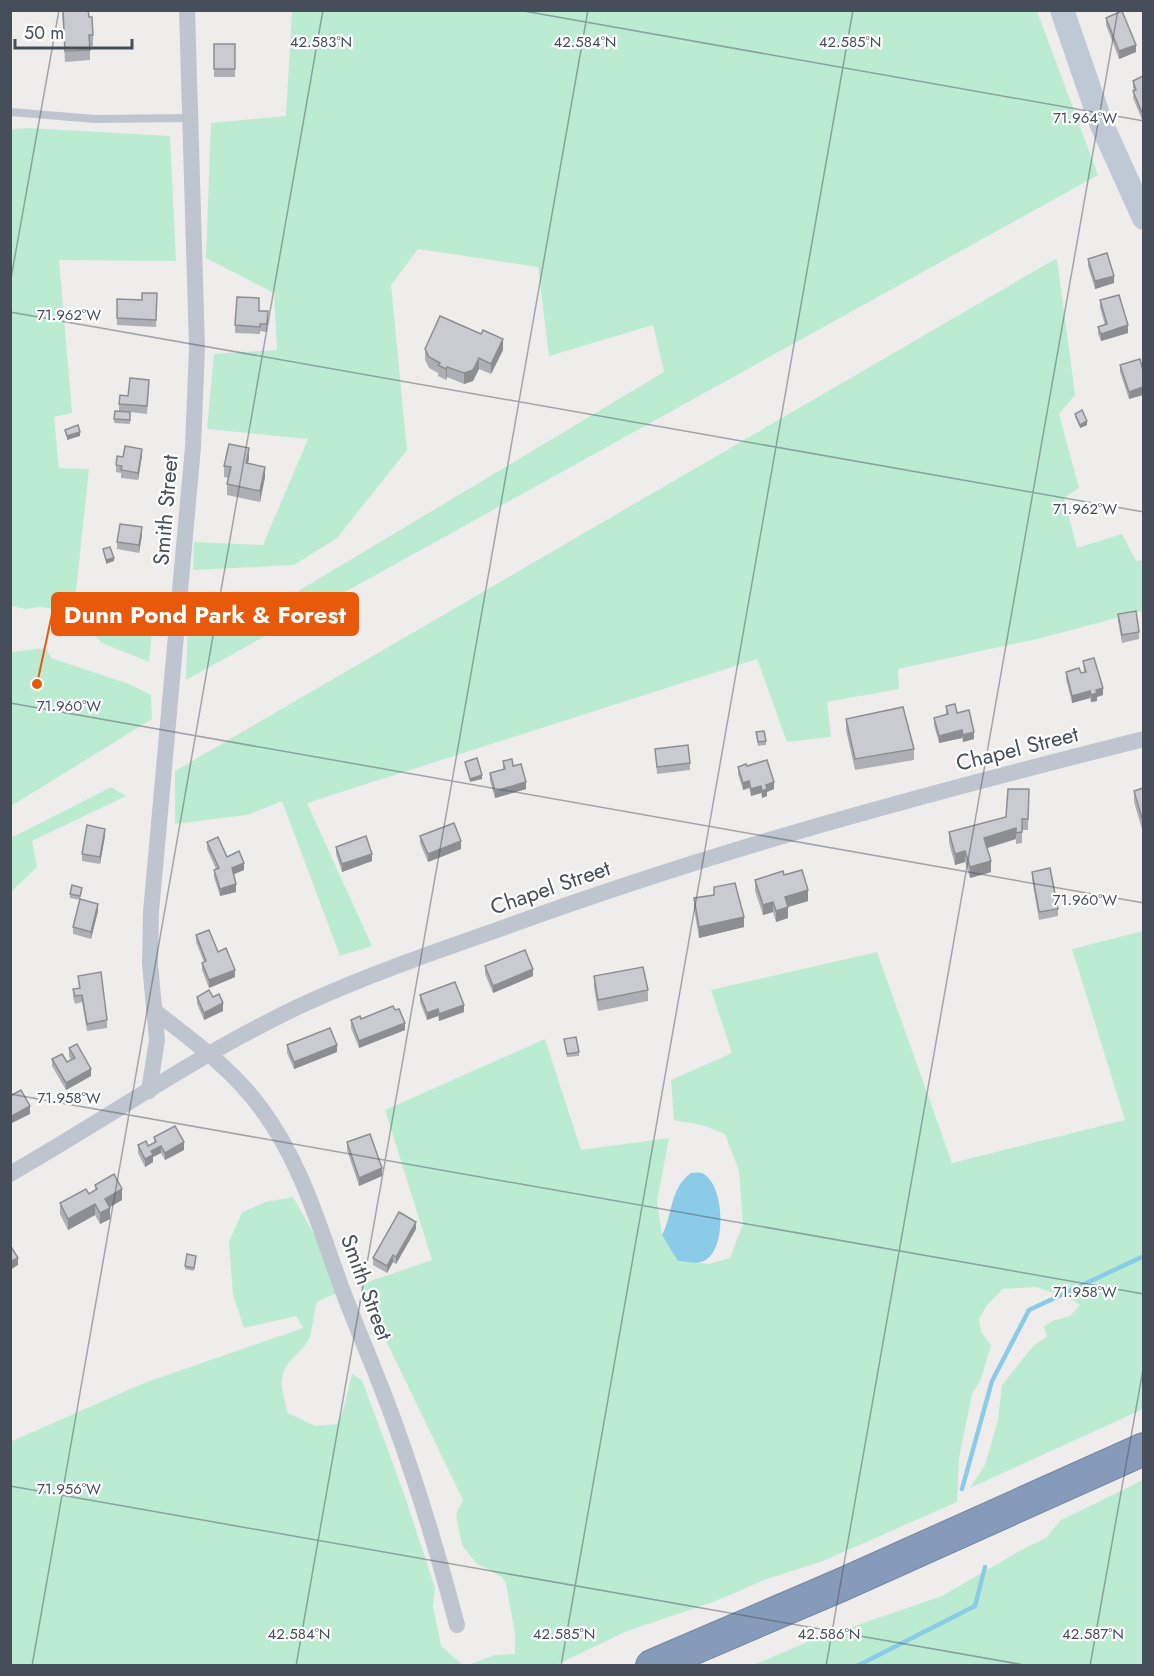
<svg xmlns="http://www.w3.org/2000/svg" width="1154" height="1676" viewBox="0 0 1154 1676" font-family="Jost,sans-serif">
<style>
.green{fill:#bbecd2}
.water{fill:#8acce7}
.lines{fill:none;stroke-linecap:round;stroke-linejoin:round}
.stream{stroke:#8acce7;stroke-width:4.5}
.highway-casing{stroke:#7186a5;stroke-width:34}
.lane{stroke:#bec5ce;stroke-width:8}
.street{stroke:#bec5ce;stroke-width:16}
.secondary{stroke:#bfc8d5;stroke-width:24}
.highway{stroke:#869bba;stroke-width:32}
.wall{fill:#aeafb4}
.shaded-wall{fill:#8d8e92}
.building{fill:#cacbd1;stroke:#8d8e92;stroke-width:1.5}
.ticks{fill:none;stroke:#464e59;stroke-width:1.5;stroke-opacity:0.45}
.labels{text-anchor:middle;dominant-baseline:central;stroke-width:4.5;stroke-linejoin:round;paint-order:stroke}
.street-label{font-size:22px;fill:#464e59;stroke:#fff}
.ticks-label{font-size:15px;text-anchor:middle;fill:#464e59;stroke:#fff;stroke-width:4.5;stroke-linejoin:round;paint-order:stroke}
.leader{fill:none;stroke:#e8590c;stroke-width:2}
.callout-dot{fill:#e8590c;stroke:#fff;stroke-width:2}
.callout{fill:#e8590c;stroke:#e8590c;stroke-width:2}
.callout-label{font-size:24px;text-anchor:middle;font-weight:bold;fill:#fff}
</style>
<rect width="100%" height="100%" fill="#efecec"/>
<g class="green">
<path d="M292,11h745l61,164 -912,505 2,-69 38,1 69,-19 369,-221 -11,-47 -104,31 -11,-89 -120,-18 -27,36 16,165 -70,88 -43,27 -101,5 1,-28 69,3 45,-106 -101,-10 7,-75 63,-4 -3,-57 -68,-35 5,-135 75,-7z"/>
<path d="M28,128l142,8 6,125 -117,-1 13,153 -18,4 5,51 30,1 -14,132 79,7 -5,54 -47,-19 -35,-32 -26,-4 -16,2 -14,-3 -1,-477z"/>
<path d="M1057,258l18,137 -16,19 20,74 -15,10 13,50 45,-14 14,27 7,-1v51l-106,28 -139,30 1,20 -72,13 4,35 -44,5 -30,-83 -450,144 65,143 -32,10 -58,-155 -35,14 -72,9v-53z"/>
<path d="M46,648l5,10 78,26 22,11 1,24 -141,87v-154z"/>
<path d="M111,787l15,9 -94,45 5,26 -26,25v-54z"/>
<path d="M1143,931v478l-173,79 15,-23 13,-45 4,-35 32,-40 13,-8 -3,-11 11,-6 15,-4 10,-11 -11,-7 -33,-11 -33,2 -16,16 -8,14 2,13 10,13 -10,34 -9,15 -13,64 -2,44 -134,59 -56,18 -54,23 -86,29 -71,34h-88l27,-10 20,-1v-21l-9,-49 -4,-7 -26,-14 -14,-18 -6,-31 7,-14 -104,-215 73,-25 -47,-150 160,-71 36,111 88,-12 -12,63 5,34 16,24 30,5 22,-6 13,-34 -4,-53 -14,-37 -23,-9 -28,-5 -3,-40 61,-27 -21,-63 166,-38 75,211 173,-43 -53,-171z"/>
<path d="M293,1197l21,37 23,59 -20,9c-3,9 -5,31 -8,37 -4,8 -12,14 -18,21 -15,15 -8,34 -3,53l27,13 22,-2 6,-13 9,-37 10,6 41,111 32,97 -2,18 8,40 22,19h-452l-1,-223 134,-59 159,-55 -7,-12 -52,12 -11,-33 -4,-53 13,-30 24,-10z"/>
<path d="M1143,1480v185h-390l55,-23 134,-46 81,-47 23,-11 15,-18z"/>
</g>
<path class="water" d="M691,1173c3,0 7,-1 10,0 24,7 28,82 0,89 -6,2 -17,-1 -23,-1l-16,-26c11,-20 7,-46 29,-62z"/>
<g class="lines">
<g class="stream">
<path d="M962,1489l30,-108 37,-71 115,-54"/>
<path d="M857,1666l118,-60 10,-39"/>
</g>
<g class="highway-casing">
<path id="highway" d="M652,1666l189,-81 303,-136"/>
</g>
<path class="lane" d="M10,112l85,7 96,-1"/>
<g class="street">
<path d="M156,1012c37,29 76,57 104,95 41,54 59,119 82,182 17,45 37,90 53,135 24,66 44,133 62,201"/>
<path d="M149,1091l8,-51 -7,-76 1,-52 42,-465 4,-99 -10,-338"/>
<path d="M10,1174c98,-56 190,-121 292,-169 63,-29 129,-52 195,-75 211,-78 428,-136 647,-191"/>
</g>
<path class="secondary" d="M1062,10l39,113 43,95"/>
<use href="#highway" class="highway"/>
</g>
<g class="wall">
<path d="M62,10h26l1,7 4,18v11h-3v14l-25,2z"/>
<path d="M1106,18l30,34 -17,7 -13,-34z"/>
<rect x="214" y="44" width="21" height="33"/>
<path d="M1143,76v46l-10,-24 1,-7 -1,-3v-7z"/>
<path d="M1088,259l26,24 -19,6 -7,-23z"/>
<path d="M157,293l-1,34 -39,-2v-26l25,1z"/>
<path d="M1100,300l28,33 -27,8 -3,-7v-7l7,-2 -5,-17z"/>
<path d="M259,311h9l-1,21 -7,-1v3l-25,-1v-8z"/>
<path d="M425,349l78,1 -12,24 -12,-5 -6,12 -9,3 -17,-7 -1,3 -8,-4v-3l-9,-5 -4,-8z"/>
<path d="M1120,365l23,6v24l-14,4 -9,-27z"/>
<path d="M149,387l-2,27 -17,-2v12l-16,-1 1,-12h4v-7l9,-8z"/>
<path d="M1075,414l12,11 -7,3 -5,-11z"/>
<path d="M142,456l-4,24 -17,-2v-5l-5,-1v-7l7,-8z"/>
<path d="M249,458l-1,5 17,14 -5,25 -33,-7v-11l2,-6 -5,-1v-11z"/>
<path d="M142,535l-3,18 -22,-4v-7z"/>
<path d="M1118,614l21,18v7l-17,4 -4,-22z"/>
<path d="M1083,661l20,34 -6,2v4l-6,1 -1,-4 -18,5 -6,-24v-7l15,1h3z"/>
<path d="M946,706l11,7 17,26 -11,3 -1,-4 -23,5 -5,-18v-7l12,-3z"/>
<path d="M846,719l68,30v11l-59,10 -9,-40z"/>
<path d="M756,732l10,9v4l-8,1z"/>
<path d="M655,749l35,14v7l-33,4z"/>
<path d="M503,761l10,5 13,23 -31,9 -5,-17v-8l13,-3z"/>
<path d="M747,766l27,23 -7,3v4l-5,2 -1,-5 -10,3 -2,-8 -6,2 -5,-16v-7z"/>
<path d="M1143,788v41h-1l-8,-27v-11z"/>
<path d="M1029,789l-1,41h-6v13l-6,1v-5l-29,9 4,24 -21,6 -5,-16 -10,3 -6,-22v-11l57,-15z"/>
<path d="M105,836l-5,28 -18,-3v-7z"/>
<path d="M420,836l41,13 -33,13 -8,-19z"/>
<path d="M207,842l37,28 -10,4 2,18 -16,4 -6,-19v-7l2,-1 -9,-20z"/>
<path d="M336,847l36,14 -30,11 -6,-18z"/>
<path d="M1032,872l26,37v7l-19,4 -7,-41z"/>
<path d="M784,875l24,26 -20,6v11l-12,4 -3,-10 -10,3 -8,-24v-11z"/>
<path d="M82,891l-2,8 18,12 -7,28 -18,-5v-7l7,-27 -10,-2v-4z"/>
<path d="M714,895l30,32 -45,11 -5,-29v-11z"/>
<path d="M196,935l22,17 17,25 -26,11 -7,-18v-7l2,-1 -8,-20z"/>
<path d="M485,966l48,10 -40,17 -8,-19z"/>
<path d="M78,976l29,44v8l-20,3 -5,-29 -7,2 -2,-7v-8l6,-1z"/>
<path d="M594,976l54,14v11l-50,10 -4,-24z"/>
<path d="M420,995l44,17 -25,9 -1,-5 -11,4 -7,-18z"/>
<path d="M197,997h16l10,14 -19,9 -7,-16z"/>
<path d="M361,1019l44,11 -46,18 -8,-20v-8z"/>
<path d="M564,1039l15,13v4l-12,1z"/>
<path d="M287,1045l50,7 -43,17 -7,-16z"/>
<path d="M69,1048l22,28 -25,14 -14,-24v-7l15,3 4,-2 -2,-4z"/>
<path d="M154,1137l30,13 -19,10 -4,-7 -8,4v5l-8,5 -7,-14v-8l10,1 6,-3z"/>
<path d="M347,1142l35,34 -23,10 -12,-36z"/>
<path d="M95,1185l27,15 -13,7 1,12 -10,5 -5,-9 -27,15 -8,-16v-11l29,-9 6,-4z"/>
<path d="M416,1229l-20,35 -3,-2 -6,11 -14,-8v-7z"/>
<path d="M196,1260l-2,11 -9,-2v-3z"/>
</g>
<g class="shaded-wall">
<path d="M1136,45v7l-17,7v-8z"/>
<path d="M1114,276v7l-19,6v-8z"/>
<path d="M1128,325v8l-27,8v-7z"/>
<path d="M503,339v11l-12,24v-10z"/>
<path d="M479,358v11l-6,12 -9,3v-11z"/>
<path d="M447,367v10l-1,3v-11z"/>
<path d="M1143,387v8l-14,4v-7z"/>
<path d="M1087,421v4l-7,3v-3z"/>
<path d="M80,432v4l-13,4v-4z"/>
<path d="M249,448v10l-3,16v-11z"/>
<path d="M142,449v7l-4,24v-7z"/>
<path d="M265,467v10l-5,25v-11z"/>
<path d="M142,527v8l-3,18v-8z"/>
<path d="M114,558v3l-8,3v-4z"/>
<path d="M1103,688v7l-6,2v4l-6,1v-7l5,-5z"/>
<path d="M1090,691v7l-18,5v-7z"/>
<path d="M962,730v8l-23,5v-7z"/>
<path d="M974,732v7l-11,3v-7z"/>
<path d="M482,775v4l-12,3v-3z"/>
<path d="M749,781v7l-6,2v-7z"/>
<path d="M526,782v7l-31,9v-7z"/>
<path d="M774,782v7l-7,3v4l-5,2v-7l4,-6z"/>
<path d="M761,786v7l-10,3v-7z"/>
<path d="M1016,828v11l-32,10v-11z"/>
<path d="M105,829v7l-5,28v-7z"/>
<path d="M461,841v8l-33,13v-8z"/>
<path d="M965,851v11l-10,3v-11z"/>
<path d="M372,854v7l-30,11v-8z"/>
<path d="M991,861v11l-21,6v-11z"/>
<path d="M244,863v7l-12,5v-7z"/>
<path d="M236,884v8l-16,4v-7z"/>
<path d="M808,890v11l-20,6v11l-12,4v-11l9,-14z"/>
<path d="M773,902v10l-10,3v-10z"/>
<path d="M98,904v7l-7,28v-7z"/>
<path d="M744,917v10l-45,11v-11z"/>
<path d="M533,969v7l-40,17v-7z"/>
<path d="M235,970v7l-26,11v-8z"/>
<path d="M223,1003v8l-19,9v-7z"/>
<path d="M464,1005v7l-25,9v-7z"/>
<path d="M438,1009v7l-11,4v-7z"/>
<path d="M405,1023v7l-46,18v-7z"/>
<path d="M337,1045v7l-43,17v-7z"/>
<path d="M91,1069v7l-25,14v-7z"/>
<path d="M30,1106v8l-20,10v-7z"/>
<path d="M184,1142v8l-19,10v-7z"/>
<path d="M161,1146v7l-8,4v5l-8,5v-8l6,-8z"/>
<path d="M382,1168v8l-23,10v-8z"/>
<path d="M122,1189v11l-17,10v-11z"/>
<path d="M95,1204v11l-27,15v-11z"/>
<path d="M110,1208v11l-10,5v-11z"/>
<path d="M416,1222v7l-20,35v-7z"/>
<path d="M393,1255v7l-6,11v-7z"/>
<path d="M18,1258v7l-8,5v-8z"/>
</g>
<g class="building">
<path d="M63,10h25l1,7h3l1,18h-4l1,15 -25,1z"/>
<path d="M1122,11l14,34 -17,6 -13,-33z"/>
<rect x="214" y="44" width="21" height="25"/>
<path d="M1143,76v39l-10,-24 3,-1 -3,-9z"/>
<path d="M1107,253l7,23 -19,5 -7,-22z"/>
<path d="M142,293h15l-1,27 -39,-2v-19l25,1z"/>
<path d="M1119,295l9,30 -27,9 -3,-7 9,-3 -7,-24z"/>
<path d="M237,297l22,1v13h9l-1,13h-7v3l-25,-2z"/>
<path d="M440,316l41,18 2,-4 20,9 -12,25 -12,-6 -6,12 -9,3 -17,-6 -1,2 -8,-4 2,-2 -11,-6 -4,-8z"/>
<path d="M1140,359l3,12v16l-14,5 -9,-27z"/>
<path d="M130,378l19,2 -2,26 -28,-2 1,-9 8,1z"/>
<path d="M1082,410l5,11 -7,4 -5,-11z"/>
<path d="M115,411l15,1v8l-16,-1z"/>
<path d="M78,425l2,7 -13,4 -2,-6z"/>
<path d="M229,444l20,4 -3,15 19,4 -5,24 -33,-7 4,-17 -7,-1z"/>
<path d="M125,446l17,3 -4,24 -17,-3 1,-4 -6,-1 1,-9 6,1z"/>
<path d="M120,524l22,3 -3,18 -22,-3z"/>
<path d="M110,547l4,11 -8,2 -3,-11z"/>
<path d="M1136,611l3,21 -17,3 -4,-21z"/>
<path d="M1094,658l9,30 -7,2 1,3 -6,2 -1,-4 -18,5 -6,-24 13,-4 2,5 5,-1 -3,-11z"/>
<path d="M955,704l2,9 12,-3 5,22 -11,3 -1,-5 -23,6 -5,-18 14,-4 -2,-8z"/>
<path d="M903,707l11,42 -59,10 -9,-40z"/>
<path d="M764,731l2,10 -8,1 -2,-10z"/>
<path d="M688,745l2,18 -33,4 -2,-18z"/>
<path d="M477,758l5,17 -12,4 -5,-17z"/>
<path d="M512,759l1,7 8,-2 5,18 -31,9 -5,-18 15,-4 -2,-8z"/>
<path d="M767,760l7,22 -8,3 1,4 -5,2 -1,-5 -10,3 -2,-8 -6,2 -5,-16 8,-3 1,2z"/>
<path d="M1143,788v30h-1l-8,-27z"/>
<path d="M1008,789h21l-1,30h-6v13l-6,1v-5l-32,10 7,23 -21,6 -5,-16 -10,3 -6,-22 57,-15z"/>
<path d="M454,823l7,18 -33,13 -8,-18z"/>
<path d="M87,825l18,4 -5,28 -18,-3z"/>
<path d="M366,836l6,18 -30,10 -6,-17z"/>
<path d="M218,837l9,20 12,-6 5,12 -12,5 4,16 -16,5 -6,-19 5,-2 -12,-26z"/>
<path d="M1050,868l8,41 -19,3 -7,-40z"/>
<path d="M802,870l6,20 -23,7 3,10 -12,4 -3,-9 -10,3 -8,-25 28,-9 1,4z"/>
<path d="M735,883l9,34 -45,10 -5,-29 20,-3v-8z"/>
<path d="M72,885l10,3 -2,8 -10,-2z"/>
<path d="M80,899l18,5 -7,28 -18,-5z"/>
<path d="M209,930l9,22 8,-4 9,22 -26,10 -7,-17 4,-2 -10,-26z"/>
<path d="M525,950l8,19 -40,17 -8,-20z"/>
<path d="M643,967l5,23 -50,10 -4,-24z"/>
<path d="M101,972l6,48 -20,4 -5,-29 -7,1 -2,-7 7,-1 -2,-12z"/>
<path d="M455,982l9,23 -25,9 -1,-5 -11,4 -7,-18z"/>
<path d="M209,990l4,7 6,-3 4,9 -19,10 -7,-16z"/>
<path d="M393,1006l2,4 4,-1 6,14 -46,18 -8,-21 9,-4 1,3z"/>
<path d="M330,1028l7,17 -43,17 -7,-17z"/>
<path d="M576,1037l3,15 -12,2 -3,-15z"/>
<path d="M77,1044l14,25 -25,14 -14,-24 10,-5 5,8 8,-4 -6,-10z"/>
<path d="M21,1090l9,16 -20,11v-21z"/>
<path d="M175,1126l9,16 -19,11 -4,-7 -10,5 2,4 -8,4 -7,-14 8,-4 2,5 8,-4 -2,-5z"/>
<path d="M370,1134l12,34 -23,10 -12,-36z"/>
<path d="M114,1174l8,15 -17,10 5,9 -10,5 -5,-9 -27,15 -8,-16 26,-14 3,5 8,-5 -2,-4z"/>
<path d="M399,1212l17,10 -20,35 -3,-2 -6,11 -14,-8z"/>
<path d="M10,1245l8,13 -8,4z"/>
<path d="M187,1254l9,2 -2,12 -9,-2z"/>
</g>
<path class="ticks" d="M518,10l626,111M10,284l49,-274M10,312l1134,200M10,703l1134,200M10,1094l1134,200M10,1486l1020,180M32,1666l291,-1656M296,1666l292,-1656M561,1666l292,-1656M826,1666l292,-1656M1090,1666l54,-302"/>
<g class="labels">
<g class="street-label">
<text transform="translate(165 510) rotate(-85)">Smith Street</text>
<text transform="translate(1017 748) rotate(-14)">Chapel Street</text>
<text transform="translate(550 887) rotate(-19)">Chapel Street</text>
<text transform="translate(367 1287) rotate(70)">Smith Street</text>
</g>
</g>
<g class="ticks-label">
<text x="321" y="47">42.583°N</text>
<text x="585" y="47">42.584°N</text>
<text x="850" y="47">42.585°N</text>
<text x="1085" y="123">71.964°W</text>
<text x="69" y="320">71.962°W</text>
<text x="1085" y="514">71.962°W</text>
<text x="69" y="711">71.960°W</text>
<text x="1085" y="905">71.960°W</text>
<text x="69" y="1103">71.958°W</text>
<text x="1085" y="1297">71.958°W</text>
<text x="69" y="1494">71.956°W</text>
<text x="299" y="1639">42.584°N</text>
<text x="564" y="1639">42.585°N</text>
<text x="829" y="1639">42.586°N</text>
<text x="1093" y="1639">42.587°N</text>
</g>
<path class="leader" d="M37 684L52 614"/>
<circle class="callout-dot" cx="37" cy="684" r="6"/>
<rect class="callout" x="52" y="593" width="306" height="42" rx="6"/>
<g class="callout-label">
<text x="205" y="623">Dunn Pond Park &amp; Forest</text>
</g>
<rect width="1154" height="1676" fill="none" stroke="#464e59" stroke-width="24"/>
<path d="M15 39v9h117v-9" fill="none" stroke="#464e59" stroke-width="3"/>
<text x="24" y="39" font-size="18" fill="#464e59" stroke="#ffffff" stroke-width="4.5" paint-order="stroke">50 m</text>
</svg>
